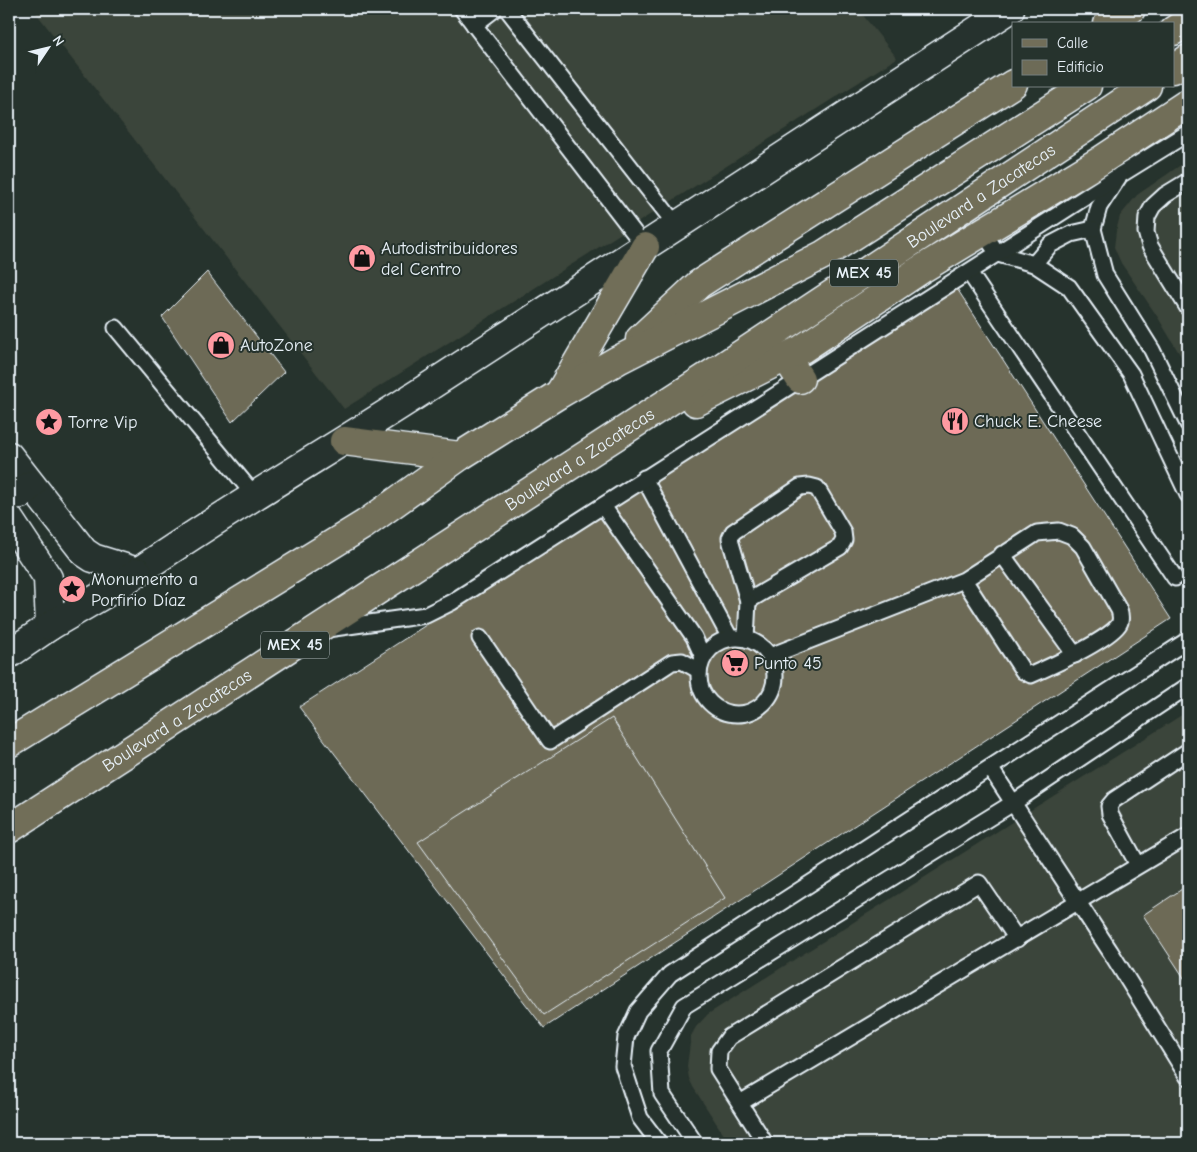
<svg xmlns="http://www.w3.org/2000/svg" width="1197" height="1152" viewBox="0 0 1197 1152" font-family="'Comic Neue',sans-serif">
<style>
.built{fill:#3b443a}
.building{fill:#6d6b57;stroke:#e8f1f8}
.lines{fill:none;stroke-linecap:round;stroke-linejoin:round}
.lane-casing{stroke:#e8f1f8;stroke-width:19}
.street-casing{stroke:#e8f1f8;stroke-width:31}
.secondary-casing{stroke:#e8f1f8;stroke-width:31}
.primary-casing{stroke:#e8f1f8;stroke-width:31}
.lane{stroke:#26332d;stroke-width:15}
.street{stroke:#26332d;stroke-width:28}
.secondary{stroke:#26332d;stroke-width:28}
.primary{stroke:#716e59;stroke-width:28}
.labels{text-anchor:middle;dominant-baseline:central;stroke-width:4;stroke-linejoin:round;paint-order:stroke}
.shield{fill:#26332d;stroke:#aeb8bb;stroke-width:1}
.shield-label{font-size:16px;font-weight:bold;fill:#e8f1f8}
.street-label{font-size:18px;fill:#e8f1f8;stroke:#26332d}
.poi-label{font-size:18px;fill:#e8f1f8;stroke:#26332d;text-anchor:start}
</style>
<rect width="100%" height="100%" fill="#26332d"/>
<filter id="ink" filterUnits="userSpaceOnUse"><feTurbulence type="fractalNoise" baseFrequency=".02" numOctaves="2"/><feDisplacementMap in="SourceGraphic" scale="10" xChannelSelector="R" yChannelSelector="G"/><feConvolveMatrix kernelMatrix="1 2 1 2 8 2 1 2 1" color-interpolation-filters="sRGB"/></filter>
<g filter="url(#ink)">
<g class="built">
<path d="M33,9h825l39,49 -553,351z"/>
<path d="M1188,160v208l-31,-52 -36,-53 -7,-16 2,-16 4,-15 17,-21z"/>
<path d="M1188,711v432h-459l-36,-56 -4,-9 -2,-12 4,-30 5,-9 12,-13z"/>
</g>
<g class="building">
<path d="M207,272l77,100 -52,50 -70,-105z"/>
<path d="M954,284l217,335 -627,409 -245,-321z"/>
<path d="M612,718l113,180 -181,117 -126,-173z"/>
<path d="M1188,885v99l-45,-69z"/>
</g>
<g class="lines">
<g class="lane-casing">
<g id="lane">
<path d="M462,9l183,238"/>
<path d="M507,9l169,216"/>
<path d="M474,25l21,-16"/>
<path d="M1188,133l-68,42 -21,32 -6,22 12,46 47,75 36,74"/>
<path d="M1188,181l-23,14 -12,11 -6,11 -1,15 4,14 38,62"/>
<path d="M983,232l15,22 36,10 35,23 62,87 57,121"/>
<path d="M1034,264l16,-19 21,-11 22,-5"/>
<path d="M969,272l206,306"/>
<path d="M116,328l139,168"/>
<path d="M644,478l86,160"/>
<path d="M809,486l8,2 26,44 1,8 -4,7 -92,54 -17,-58 -1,-5 3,-6 67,-45z"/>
<path d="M603,506l91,131 9,20"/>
<path d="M1002,554l73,101"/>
<path d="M327,629l99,-14 26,-13 668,-427"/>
<circle cx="737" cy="676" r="38"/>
<path d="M480,638l70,103 122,-79 10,-1 16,9"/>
<path d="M746,639l2,-38"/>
<path d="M770,656l194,-76 73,-47 22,-2 13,5 11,11 36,63c1,3 2,8 1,12 -4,15 -73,46 -89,53l-8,-4 -59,-91"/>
<path d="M991,769l119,182 78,126"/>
<path d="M1138,865l-28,-51 -1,-8 5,-6 74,-49"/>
<path d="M740,1103l448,-267"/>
<path d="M659,1143l-19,-25 -17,-52 3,-29 12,-26 32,-37 518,-334"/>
<path d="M695,1143l-33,-49 -3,-43 25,-45 329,-203 175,-117"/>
<path d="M765,1143l-47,-74 1,-18 10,-14 250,-154 38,56"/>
</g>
</g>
<g class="street-casing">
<path id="street" d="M138,572c91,-63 188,-119 281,-179 197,-128 394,-256 591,-384"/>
</g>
<g class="secondary-casing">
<g id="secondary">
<path d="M9,456l75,96 9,6 45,14"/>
<path d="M9,495l12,-1 10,-9"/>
<path d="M9,519l39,59 2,48 -41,28"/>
<path d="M50,626l58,-34 30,-20"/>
</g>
</g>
<g class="primary-casing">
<g id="primary">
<path d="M1108,24l23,-15"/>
<path d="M1173,31l15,-10"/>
<path d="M1173,69l15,-10"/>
<path d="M640,339l59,-55 314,-200"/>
<path d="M786,357l14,22"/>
<path d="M559,394l86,-147"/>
<path d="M696,402l106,-53 118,-79 180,-109 88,-58"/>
<path d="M344,441l116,15"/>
<path d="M9,743l356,-219 95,-68 99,-62 59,-34 205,-105 264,-169"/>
<path id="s1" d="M9,829l707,-458 431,-285"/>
</g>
</g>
<use href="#lane" class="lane"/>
<use href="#street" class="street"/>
<use href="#secondary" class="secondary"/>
<use href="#primary" class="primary"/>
</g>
</g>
<defs>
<g id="shop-disc" transform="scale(1.4375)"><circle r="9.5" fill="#ff9aa2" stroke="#26332d"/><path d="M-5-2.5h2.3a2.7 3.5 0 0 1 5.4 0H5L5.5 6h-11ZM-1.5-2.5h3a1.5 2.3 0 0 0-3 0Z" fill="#111"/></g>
<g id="restaurant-disc" transform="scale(1.4375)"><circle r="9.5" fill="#ff9aa2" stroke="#26332d"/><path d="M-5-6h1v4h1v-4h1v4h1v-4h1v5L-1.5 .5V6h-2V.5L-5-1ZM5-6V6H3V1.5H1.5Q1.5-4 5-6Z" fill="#111"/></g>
<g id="sight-disc" transform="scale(1.4375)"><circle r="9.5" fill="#ff9aa2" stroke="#26332d"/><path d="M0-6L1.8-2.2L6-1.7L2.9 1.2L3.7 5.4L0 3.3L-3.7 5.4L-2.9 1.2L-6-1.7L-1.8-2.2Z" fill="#111"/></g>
<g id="supermarket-disc" transform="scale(1.4375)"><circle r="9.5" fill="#ff9aa2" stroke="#26332d"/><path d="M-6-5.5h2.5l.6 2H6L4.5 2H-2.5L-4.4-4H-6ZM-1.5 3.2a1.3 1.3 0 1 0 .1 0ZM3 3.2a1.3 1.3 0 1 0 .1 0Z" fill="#111"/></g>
</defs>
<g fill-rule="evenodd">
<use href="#shop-disc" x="362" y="258"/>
<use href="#shop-disc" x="221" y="345"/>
<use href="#restaurant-disc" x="955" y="421"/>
<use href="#sight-disc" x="49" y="422"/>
<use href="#sight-disc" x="72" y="589"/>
<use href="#supermarket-disc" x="735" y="663"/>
</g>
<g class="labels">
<g class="shield">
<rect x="830" y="259.5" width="68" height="27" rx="4"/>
<rect x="261" y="631.5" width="68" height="27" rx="4"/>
</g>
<g class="shield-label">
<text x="864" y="273">MEX 45</text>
<text x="295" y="645">MEX 45</text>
</g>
<g class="street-label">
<text stroke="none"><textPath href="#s1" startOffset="1160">Boulevard a Zacatecas</textPath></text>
<text stroke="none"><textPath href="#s1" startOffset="680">Boulevard a Zacatecas</textPath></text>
<text stroke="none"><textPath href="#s1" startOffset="200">Boulevard a Zacatecas</textPath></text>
</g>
<g class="poi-label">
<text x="381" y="248">Autodistribuidores<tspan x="381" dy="21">del Centro</tspan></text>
<text x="240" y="345">AutoZone</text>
<text x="974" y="421">Chuck E. Cheese</text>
<text x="68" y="422">Torre Vip</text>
<text x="91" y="579">Monumento a<tspan x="91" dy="21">Porfirio Díaz</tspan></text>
<text x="754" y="663">Punto 45</text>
</g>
</g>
<rect width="1197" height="1152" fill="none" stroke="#26332d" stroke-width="30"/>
<rect x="15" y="15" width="1167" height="1122" fill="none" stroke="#e8f1f8" stroke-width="2" filter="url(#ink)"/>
<rect x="1012" y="22" width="162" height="65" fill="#26332d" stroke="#747f7e"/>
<rect x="1022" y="39" width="25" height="8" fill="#716e59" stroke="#747f7e"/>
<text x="1057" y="48" font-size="15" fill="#e8f1f8">Calle</text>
<rect x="1022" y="60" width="25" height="15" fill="#6d6b57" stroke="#747f7e"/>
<text x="1057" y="72" font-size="15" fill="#e8f1f8">Edificio</text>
<g transform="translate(48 48) rotate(55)" stroke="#26332d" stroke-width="4" paint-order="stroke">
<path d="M0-4L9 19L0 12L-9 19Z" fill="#e8f1f8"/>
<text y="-8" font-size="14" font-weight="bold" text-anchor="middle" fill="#e8f1f8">N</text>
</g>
</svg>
